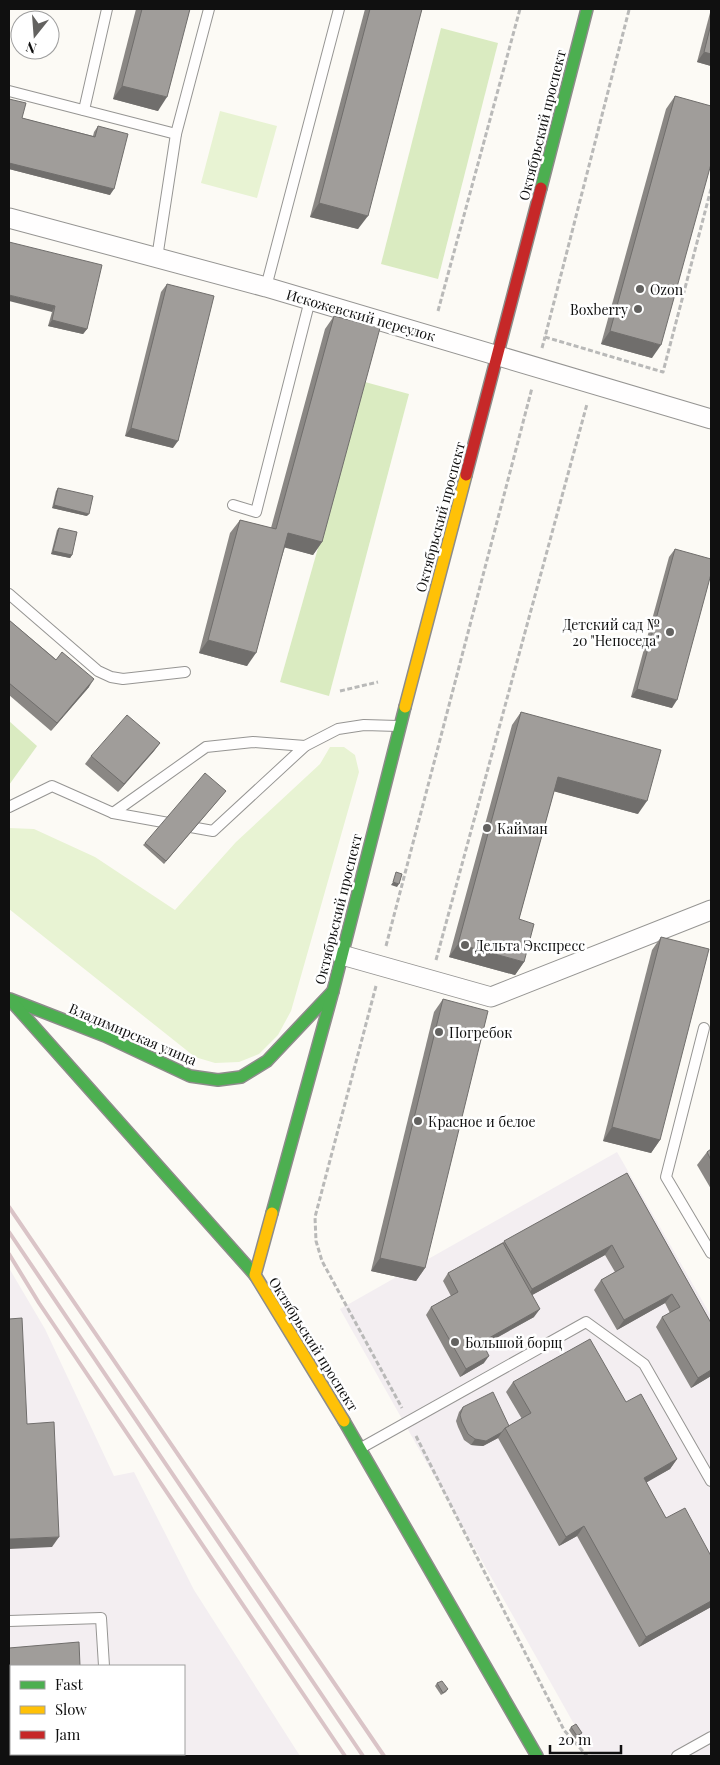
<svg xmlns="http://www.w3.org/2000/svg" width="720" height="1765" viewBox="0 0 720 1765" font-family="'Playfair Display',serif">
<style>
.industrial{fill:#f3eef1;fill-rule:evenodd}
.green{fill:#e8f3d3}
.forest{fill:#daebc1}
.lines{fill:none;stroke-linecap:round;stroke-linejoin:round}
.lane-casing{stroke:#969593;stroke-width:12}
.street-casing{stroke:#969593;stroke-width:21}
.fast-casing{stroke:#8d8c8a;stroke-width:14}
.slow-casing{stroke:#8d8c8a;stroke-width:14}
.jam-casing{stroke:#8d8c8a;stroke-width:14}
.path{stroke:#b9b9b8;stroke-width:3;stroke-dasharray:5 2.5;stroke-linecap:butt}
.lane{stroke:#fffefe;stroke-width:10}
.street{stroke:#fffefe;stroke-width:19}
.fast{stroke:#4caf50;stroke-width:11}
.slow{stroke:#ffc107;stroke-width:11}
.jam{stroke:#c62828;stroke-width:11}
.rail{stroke:#dac4c7;stroke-width:4}
.wall{fill:#8a8784}
.shaded-wall{fill:#706e6c}
.building{fill:#a09d9a;stroke:#706e6c}
.poi-dot{fill:#636260;stroke:#fff;stroke-width:2}
.labels{text-anchor:middle;dominant-baseline:central;stroke-width:5;stroke-linejoin:round;paint-order:stroke}
.street-label{font-size:14px;fill:#101010;stroke:#fff}
.poi-label{font-size:14px;fill:#101010;stroke:#fff;text-anchor:start}
</style>
<rect width="100%" height="100%" fill="#fcfaf5"/>
<g class="industrial">
<path d="M617,1152l94,164v440h-119l-252,-447z"/>
<path d="M9,1268l36,61 69,147 20,-4 60,118 106,166h-291zM11,1666h173v88h-173z"/>
</g>
<g class="green">
<path d="M220,111l57,15 -20,72 -56,-15z"/>
<path d="M330,747h14l11,8 4,17 -68,239 -13,24 -19,19 -20,8 -24,1 -20,-6 -186,-148v-81l25,1 61,28 80,53 61,-68 84,-78z"/>
</g>
<g class="forest">
<path d="M441,28l57,15 -60,236 -57,-15z"/>
<path d="M365,382l44,12 -80,302 -49,-14z"/>
<path d="M9,721l28,25 -28,39z"/>
</g>
<g class="lines">
<g class="lane-casing">
<g id="lane">
<path d="M9,91l167,43"/>
<path d="M84,110l23,-101"/>
<path d="M157,258l19,-124 33,-125"/>
<path d="M266,287l73,-278"/>
<path d="M233,505l23,7 54,-212"/>
<path d="M9,594l89,77 13,6 12,2 62,-7"/>
<path d="M9,807l43,-21 61,27 100,18 92,-85 33,-17 26,-4 34,1"/>
<path d="M113,813l93,-66 47,-5 52,4"/>
<path d="M704,1028l-38,149 45,76"/>
<path d="M361,1448l225,-126 58,42 67,117"/>
<path d="M9,1621l92,-3 3,48"/>
<path d="M90,1756l4,-2"/>
<path d="M677,1756l34,-19"/>
</g>
</g>
<g class="street-casing">
<g id="street">
<path d="M9,218l257,69 445,132"/>
<path d="M342,955l149,42 220,-87"/>
</g>
</g>
<g class="fast-casing">
<g id="fast">
<path d="M541,188l46,-179"/>
<path d="M10,999l95,37 85,40 28,4 23,-3 26,-16 66,-70"/>
<path d="M13,1003l242,272"/>
<path d="M272,1213l61,-222 72,-284"/>
<path d="M344,1421l193,335"/>
</g>
</g>
<g class="slow-casing">
<g id="slow">
<path d="M405,707l61,-232"/>
<path d="M272,1213l-17,62 89,146"/>
</g>
</g>
<g class="jam-casing">
<path id="jam" d="M466,475l75,-287"/>
</g>
<g class="path">
<path d="M629,10l-84,327 118,35 48,-183"/>
<path d="M438,311l82,-302"/>
<path d="M542,348l3,-11"/>
<path d="M340,691l38,-9"/>
<path d="M386,946l146,-558"/>
<path d="M436,960l151,-556"/>
<path d="M376,986l-61,231 1,24 6,20 80,147"/>
<path d="M416,1436l148,294 23,26"/>
</g>
<use href="#lane" class="lane"/>
<use href="#street" class="street"/>
<use href="#fast" class="fast"/>
<use href="#slow" class="slow"/>
<use href="#jam" class="jam"/>
<g class="rail">
<path d="M9,1207l375,549"/>
<path d="M9,1232l354,524"/>
<path d="M9,1254l30,49 306,453"/>
</g>
</g>
<g class="wall">
<path d="M136,9h54l-32,102 -45,-12z"/>
<path d="M365,9h57l-64,220 -48,-12z"/>
<path d="M711,9v57l-14,-4z"/>
<path d="M675,96l-23,262 -51,-14 65,-235z"/>
<path d="M9,99l13,19 71,18 1,-4 4,-6 12,69 -101,-26z"/>
<path d="M9,242l78,87 -4,5 -35,-8 4,-14z"/>
<path d="M167,284l6,164 -48,-12 36,-144z"/>
<path d="M334,316l-12,226 -9,13 -28,-8 -38,119 -48,-13 31,-120 10,-13 31,8 54,-199z"/>
<path d="M58,488l29,28 -35,-8 4,-17z"/>
<path d="M59,528l13,27 -2,3 -19,-4 6,-24z"/>
<path d="M675,549l-3,159 -41,-11 38,-140z"/>
<path d="M9,620l80,67 -38,44 -42,-36z"/>
<path d="M521,712l117,102 -84,-23 -35,128 5,43 -9,13 -66,-18 63,-232z"/>
<path d="M160,743l-6,8 -36,41 -33,-28 6,-8z"/>
<path d="M226,791l-62,73 -21,-19 2,-2z"/>
<path d="M661,937l-1,203 -9,13 -48,-12 49,-191z"/>
<path d="M443,999l-18,269 -9,13 -45,-10 63,-259z"/>
<path d="M711,1149v40l-14,-24 10,-13z"/>
<path d="M627,1173l84,150v53l-20,12 -35,-61 6,-10 8,-4 -5,-10 -48,27 -23,-40 7,-10 14,-8 -10,-17 -73,40 2,22 -50,28v18l-24,14 -34,-62 5,-8 20,-11 -8,-15 5,-8z"/>
<path d="M513,1382l113,20 51,57 -7,10 -24,13 20,36 45,38v51l-72,40 -62,-111 -18,10 -61,-108 -15,8 -12,-1 -7,-5 -6,-13 -2,-6 3,-9 4,-5 46,19 13,-7 -16,-27z"/>
<path d="M9,1648l2,18v81h-2z"/>
<path d="M437,1683l11,6 -2,3 -5,3 -6,-9z"/>
<path d="M571,1727l9,8 -5,4 -6,-9z"/>
</g>
<g class="shaded-wall">
<path d="M704,52l7,2v12l-14,-4z"/>
<path d="M122,86l45,11 -9,14 -45,-12z"/>
<path d="M9,163l105,26 -4,6 -101,-26z"/>
<path d="M319,203l49,13 -10,13 -48,-12z"/>
<path d="M9,295l46,11 -3,6 -43,-11z"/>
<path d="M52,320l35,9 -4,5 -35,-8z"/>
<path d="M610,331l51,14 -9,13 -51,-14z"/>
<path d="M131,428l47,13 -5,7 -48,-12z"/>
<path d="M54,505l35,9 -2,2 -35,-8z"/>
<path d="M288,533l34,9 -9,13 -34,-9z"/>
<path d="M53,551l19,4 -2,3 -19,-4z"/>
<path d="M208,640l48,13 -9,13 -48,-13z"/>
<path d="M94,679l-5,8 -38,44 6,-8z"/>
<path d="M637,689l40,11 -5,8 -41,-11z"/>
<path d="M160,743l-6,8 -36,41 6,-8z"/>
<path d="M558,777l89,24 -9,13 -89,-24z"/>
<path d="M393,882l6,2 -2,3 -6,-2z"/>
<path d="M458,944l66,18 -9,13 -66,-18z"/>
<path d="M612,1127l48,13 -9,13 -48,-12z"/>
<path d="M612,1245l-7,10 -80,44 7,-10z"/>
<path d="M380,1258l45,10 -9,13 -45,-10z"/>
<path d="M672,1294l-7,9 -48,27 7,-10z"/>
<path d="M540,1309l-6,8 -58,32 6,-7z"/>
<path d="M489,1356l-5,7 -24,14 6,-8z"/>
<path d="M711,1370v6l-20,12 7,-10z"/>
<path d="M502,1432l-4,6 -15,8 -12,-1 4,-6z"/>
<path d="M677,1459l-7,10 -33,19 7,-10z"/>
<path d="M584,1526l-7,10 -18,10 7,-9z"/>
<path d="M59,1537l-7,10 -43,2v-10z"/>
<path d="M711,1601v6l-72,40 7,-10z"/>
<path d="M11,1741v6h-2v-3z"/>
</g>
<g class="building">
<path d="M142,9h48l-23,88 -45,-11z"/>
<path d="M370,9h52l-54,207 -49,-13z"/>
<path d="M711,24v30l-7,-2z"/>
<path d="M675,96l36,10v58l-50,181 -51,-14z"/>
<path d="M9,99l17,4 -4,15 73,19 3,-11 30,8 -14,55 -105,-26z"/>
<path d="M9,242l93,23 -15,64 -35,-9 3,-14 -46,-11z"/>
<path d="M167,284l47,12 -36,145 -47,-13z"/>
<path d="M334,316l46,12 -58,214 -34,-9 -32,120 -48,-13 32,-120 36,9z"/>
<path d="M58,488l35,8 -4,18 -35,-9z"/>
<path d="M59,528l18,4 -5,23 -19,-4z"/>
<path d="M675,549l36,10v15l-34,126 -40,-11z"/>
<path d="M9,620l47,40 6,-8 32,27 -37,44 -48,-40z"/>
<path d="M521,712l140,38 -14,51 -89,-24 -39,142 15,5 -10,38 -66,-18z"/>
<path d="M127,715l33,28 -36,41 -33,-28z"/>
<path d="M205,773l21,18 -60,70 -21,-18z"/>
<path d="M396,872l6,2 -3,10 -6,-2z"/>
<path d="M661,937l48,12 -49,191 -48,-13z"/>
<path d="M443,999l45,12 -63,257 -45,-10z"/>
<path d="M711,1149v11l-4,-8z"/>
<path d="M627,1173l84,150v47l-13,8 -36,-61 18,-10 -8,-13 -48,26 -23,-40 23,-13 -12,-22 -80,44 -28,-48z"/>
<path d="M503,1243l37,66 -58,33 7,14 -23,13 -35,-62 27,-15 -10,-19z"/>
<path d="M22,1318l5,106 27,-2 5,115 -50,2v-220z"/>
<path d="M590,1339l36,63 15,-8 36,65 -33,19 6,11 16,29 19,-10 26,48v45l-65,36 -62,-111 -18,11 -61,-109 26,-15 -18,-31z"/>
<path d="M493,1392l16,34 -4,2 -3,4 -16,9 -11,-2 -7,-5 -6,-12 -2,-7 3,-8z"/>
<path d="M79,1642l1,24h-69v63l-2,-25v-56z"/>
<path d="M442,1681l6,8 -5,4 -6,-10z"/>
<path d="M576,1724l6,9 -5,3 -6,-9z"/>
</g>
<g class="poi-dot">
<circle cx="640" cy="289" r="5"/>
<circle cx="638" cy="309" r="5"/>
<circle cx="670" cy="632" r="5"/>
<circle cx="487" cy="828" r="5"/>
<circle cx="465" cy="945" r="5"/>
<circle cx="439" cy="1032" r="5"/>
<circle cx="418" cy="1121" r="5"/>
<circle cx="455" cy="1342" r="5"/>
</g>
<g class="labels">
<g class="street-label">
<text transform="translate(542 125) rotate(-76)">Октябрьский проспект</text>
<text transform="translate(361 315) rotate(16)">Искожевский переулок</text>
<text transform="translate(440 517) rotate(-75)">Октябрьский проспект</text>
<text transform="translate(338 909) rotate(-76)">Октябрьский проспект</text>
<text transform="translate(133 1034) rotate(23)">Владимирская улица</text>
<text transform="translate(314 1344) rotate(58)">Октябрьский проспект</text>
</g>
<g class="poi-label">
<text x="650" y="289">Ozon</text>
<text x="628" y="309" text-anchor="end">Boxberry</text>
<text x="660" y="624" text-anchor="end">Детский сад №<tspan x="660" dy="16">20 "Непоседа"</tspan></text>
<text x="497" y="828">Кайман</text>
<text x="475" y="945">Дельта Экспресс</text>
<text x="449" y="1032">Погребок</text>
<text x="428" y="1121">Красное и белое</text>
<text x="465" y="1342">Большой борщ</text>
</g>
</g>
<rect width="720" height="1765" fill="none" stroke="#101010" stroke-width="20"/>
<rect x="10" y="1665" width="175" height="90" fill="#ffffff" stroke="#9f9f9f"/>
<rect x="20" y="1681" width="25" height="8" fill="#4caf50" stroke="#9f9f9f"/>
<text x="55" y="1690" font-size="15" fill="#101010">Fast</text>
<rect x="20" y="1706" width="25" height="8" fill="#ffc107" stroke="#9f9f9f"/>
<text x="55" y="1715" font-size="15" fill="#101010">Slow</text>
<rect x="20" y="1731" width="25" height="8" fill="#c62828" stroke="#9f9f9f"/>
<text x="55" y="1740" font-size="15" fill="#101010">Jam</text>
<g transform="translate(35 35) rotate(197)"><circle r="24" fill="#ffffff" stroke="#9f9f9f"/>
<path d="M0-4L9 19L0 12L-9 19Z" fill="#636260"/>
<text y="-8" font-size="14" font-weight="bold" text-anchor="middle" fill="#101010">N</text>
</g>
<path d="M550 1745v8h71v-8" fill="none" stroke="#101010" stroke-width="2.5"/>
<text x="558" y="1745" font-size="15" fill="#101010" stroke="#ffffff" stroke-width="4" paint-order="stroke">20 m</text>
</svg>
